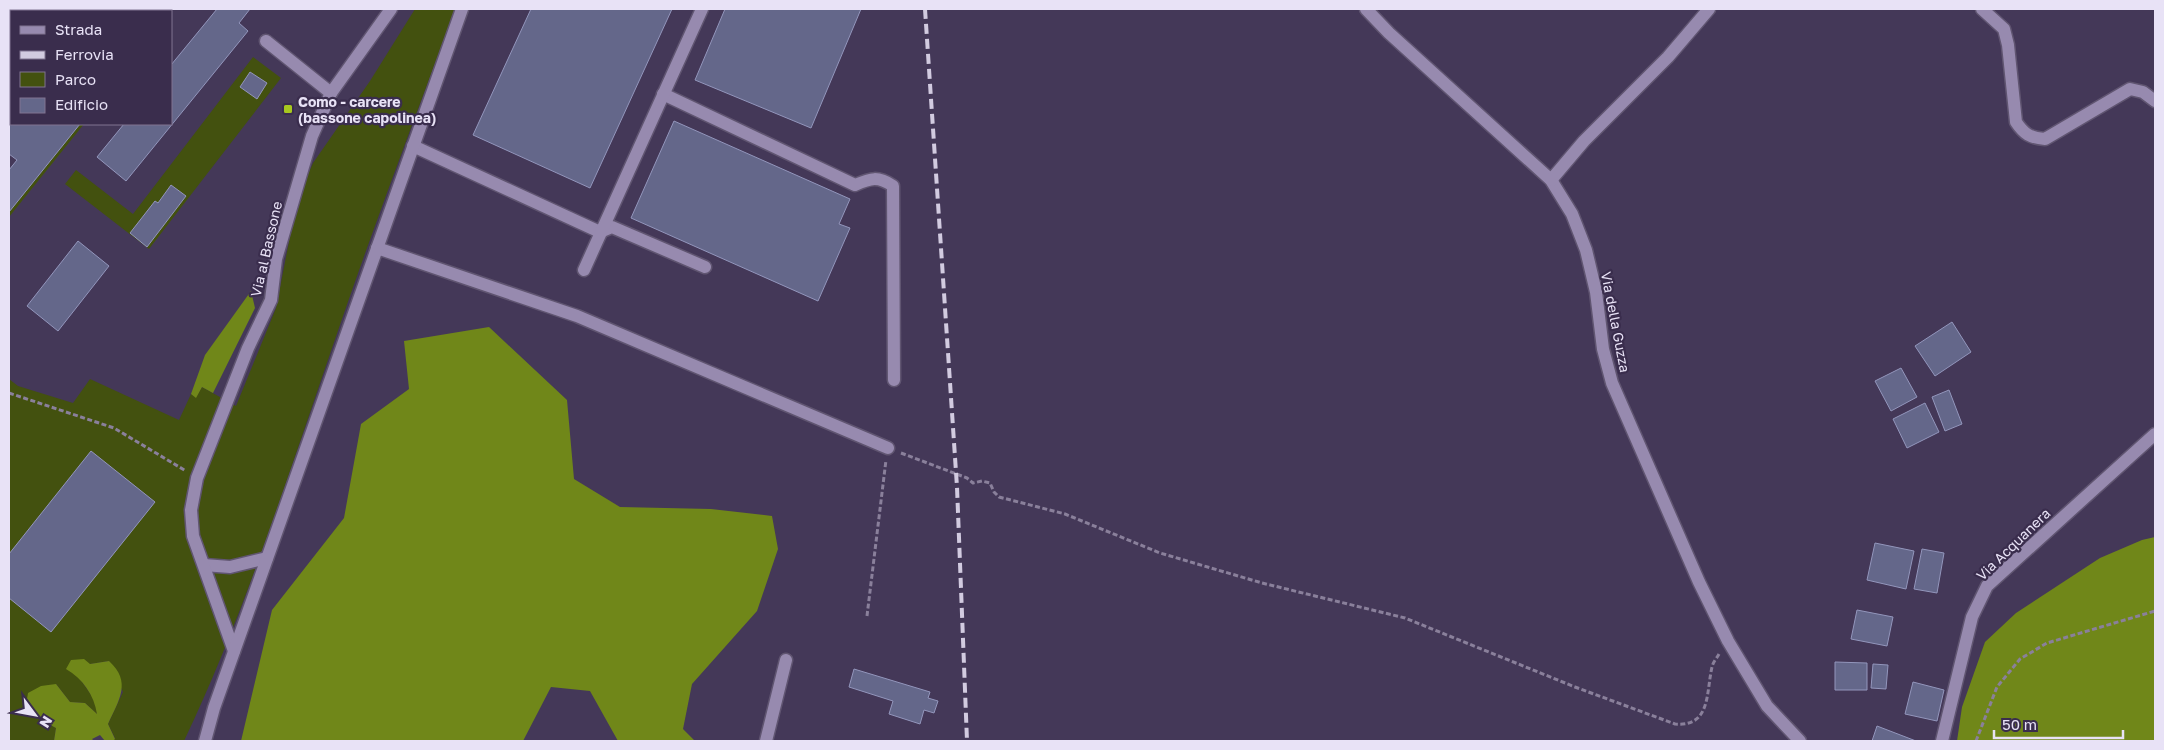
<svg xmlns="http://www.w3.org/2000/svg" width="2164" height="750" viewBox="0 0 2164 750" font-family="'Golos Text',sans-serif">
<style>
.green{fill:#43510f}
.forest{fill:#708719}
.building{fill:#64678a;stroke:#9396bc}
.lines{fill:none;stroke-linecap:round;stroke-linejoin:round}
.minor-casing{stroke:#605571;stroke-width:15}
.path{stroke:#8a809b;stroke-width:3;stroke-dasharray:5 2.5;stroke-linecap:butt}
.minor{stroke:#978aaf;stroke-width:12}
.rail{stroke:#d2cbe0;stroke-width:4;stroke-dasharray:10 5;stroke-linecap:butt}
.poi-dot{fill:#a7c81f;stroke:#3a2d4d;stroke-width:2}
.labels{text-anchor:middle;dominant-baseline:central;stroke-width:4.5;stroke-linejoin:round;paint-order:stroke}
.poi-label{font-size:14px;font-weight:bold;fill:#e8e2f6;stroke:#3a2d4d;text-anchor:start}
.street-label{font-size:14px;fill:#e8e2f6;stroke:#3a2d4d}
</style>
<rect width="100%" height="100%" fill="#443858"/>
<g class="green">
<path d="M415,9h40c-38,104 -78,208 -114,313 -49,141 -93,284 -157,419h-71l2,-3 -7,-14 15,-32 -14,-31 -19,3 -12,12 16,23 4,16 -13,-12 -15,-1 -14,-18 -15,36 15,8 -2,13h-45v-362l9,7 55,17 17,-24 89,41 12,-26 5,3 6,-10 34,19 40,-98 18,-92 6,-23 13,-30 57,-82z"/>
<path d="M253,57l28,21 -132,171 -84,-65 11,-14 57,44z"/>
<path d="M80,124h4l-75,93v-5z"/>
</g>
<g class="forest">
<path d="M251,291l4,17 -42,85 -11,-6 -6,11 -5,-4 14,-39z"/>
<path d="M489,327l78,73 7,79 46,28 91,2 61,7 6,33 -21,62 -65,73 -9,45 12,12h-77l-28,-50 -39,-4 -28,54h-282l31,-131 72,-92 17,-94 48,-35 -5,-48z"/>
<path d="M2155,537v204h-198l5,-34 23,-65 31,-29 84,-55 42,-18z"/>
<path d="M84,659l6,5 19,-3c23,21 10,39 -1,63l7,15 -2,2h-8l-5,-6 -8,4 2,2h-40l2,-13 -15,-8 -14,-21 1,-6 13,-7 15,-2 14,18 15,1 12,11c-3,-19 -14,-35 -31,-45l5,-9z"/>
</g>
<g class="building">
<path d="M42,9h65l3,2h-65z"/>
<path d="M119,9h52l-2,2h-52z"/>
<path d="M217,9h33l-11,14 9,8 -122,150 -29,-24 27,-33h47v-59z"/>
<path d="M531,9h141l-82,179 -117,-53z"/>
<path d="M725,9h136l-50,119 -116,-48z"/>
<path d="M9,20l2,2v102h69l-71,88v-42l8,-10 -8,-6z"/>
<path d="M250,72l17,11 -10,16 -17,-12z"/>
<path d="M674,121l176,78 -11,25 11,4 -32,73 -187,-83z"/>
<path d="M171,185l15,11 -39,51 -17,-14 25,-32 3,2z"/>
<path d="M78,241l31,25 -51,65 -31,-25z"/>
<path d="M1952,322l19,30 -36,24 -20,-30z"/>
<path d="M1901,368l16,29 -26,14 -16,-30z"/>
<path d="M1949,390l13,34 -17,7 -13,-34z"/>
<path d="M1925,403l14,29 -32,16 -14,-29z"/>
<path d="M91,451l64,51 -104,130 -42,-34v-44z"/>
<path d="M1875,543l39,8 -8,38 -39,-9z"/>
<path d="M1922,549l22,4 -7,40 -23,-4z"/>
<path d="M1857,610l36,7 -6,29 -36,-7z"/>
<path d="M1835,662l32,1v27h-32z"/>
<path d="M1873,664l15,1 -2,24 -15,-1z"/>
<path d="M854,669l76,23 -2,6 10,3 -4,12 -10,-3 -4,14 -31,-10 4,-13 -44,-14z"/>
<path d="M1913,682l31,8 -7,31 -32,-7z"/>
<path d="M1877,726l39,15h-44z"/>
</g>
<g class="lines">
<g class="minor-casing">
<g id="minor">
<path d="M1366,9l23,24 162,147 21,34 14,36 10,42 7,57 9,34 87,199 29,59 39,65 33,35"/>
<path d="M1982,9l22,20 4,16 8,77c8,12 14,16 29,17l85,-50 13,3 12,9"/>
<path d="M266,41l65,52"/>
<path d="M663,94l192,91c16,-7 23,-9 38,1l1,194"/>
<path d="M413,146l187,86 12,-5 93,40"/>
<path d="M1551,180l33,-39 84,-84 41,-48"/>
<path d="M377,248l200,68 311,132"/>
<path d="M584,270l118,-261"/>
<path d="M204,565l26,2 37,-9"/>
<path d="M234,651l-41,-115 -2,-26 6,-32 51,-130 23,-48 5,-41 36,-123 19,-43 60,-84"/>
<path d="M205,741l9,-33 248,-699"/>
<path d="M766,741l20,-81"/>
<path d="M1942,741l30,-124 15,-31 168,-152"/>
</g>
</g>
<g class="path">
<path d="M9,393l105,35 72,43"/>
<path d="M901,453l66,25 6,5 9,-2 8,2 4,9 5,5 66,17 95,39 102,30 143,35 170,69 100,37c36,3 31,-31 37,-57 1,-5 5,-9 7,-13"/>
<path d="M867,616l19,-156"/>
<path d="M1976,741l21,-54 23,-28 27,-16 108,-32"/>
</g>
<use href="#minor" class="minor"/>
<path class="rail" d="M925,9l32,478 10,254"/>
</g>
<rect class="poi-dot" x="283" y="104" width="10" height="10" rx="2.5"/>
<g class="labels">
<g class="poi-label">
<text x="298" y="101">Como - carcere<tspan x="298" dy="16">(bassone capolinea)</tspan></text>
</g>
<g class="street-label">
<text transform="translate(266 249) rotate(-77)">Via al Bassone</text>
<text transform="translate(1616 322) rotate(79)">Via della Guzza</text>
<text transform="translate(2013 544) rotate(-44)">Via Acquanera</text>
</g>
</g>
<rect width="2164" height="750" fill="none" stroke="#e8e2f6" stroke-width="20"/>
<rect x="10" y="10" width="162" height="115" fill="#3a2d4d" stroke="#807591"/>
<rect x="20" y="26" width="25" height="8" fill="#978aaf" stroke="#807591"/>
<text x="55" y="35" font-size="15" fill="#e8e2f6">Strada</text>
<rect x="20" y="51" width="25" height="8" fill="#d2cbe0" stroke="#807591"/>
<text x="55" y="60" font-size="15" fill="#e8e2f6">Ferrovia</text>
<rect x="20" y="72" width="25" height="15" fill="#43510f" stroke="#807591"/>
<text x="55" y="85" font-size="15" fill="#e8e2f6">Parco</text>
<rect x="20" y="98" width="25" height="15" fill="#64678a" stroke="#807591"/>
<text x="55" y="110" font-size="15" fill="#e8e2f6">Edificio</text>
<g transform="translate(35 715) rotate(122)" stroke="#3a2d4d" stroke-width="4" paint-order="stroke">
<path d="M0-4L9 19L0 12L-9 19Z" fill="#e8e2f6"/>
<text y="-8" font-size="14" font-weight="bold" text-anchor="middle" fill="#e8e2f6">N</text>
</g>
<path d="M1994 730v8h129v-8" fill="none" stroke="#e8e2f6" stroke-width="2.5"/>
<text x="2002" y="730" font-size="15" fill="#e8e2f6" stroke="#3a2d4d" stroke-width="4" paint-order="stroke">50 m</text>
</svg>
